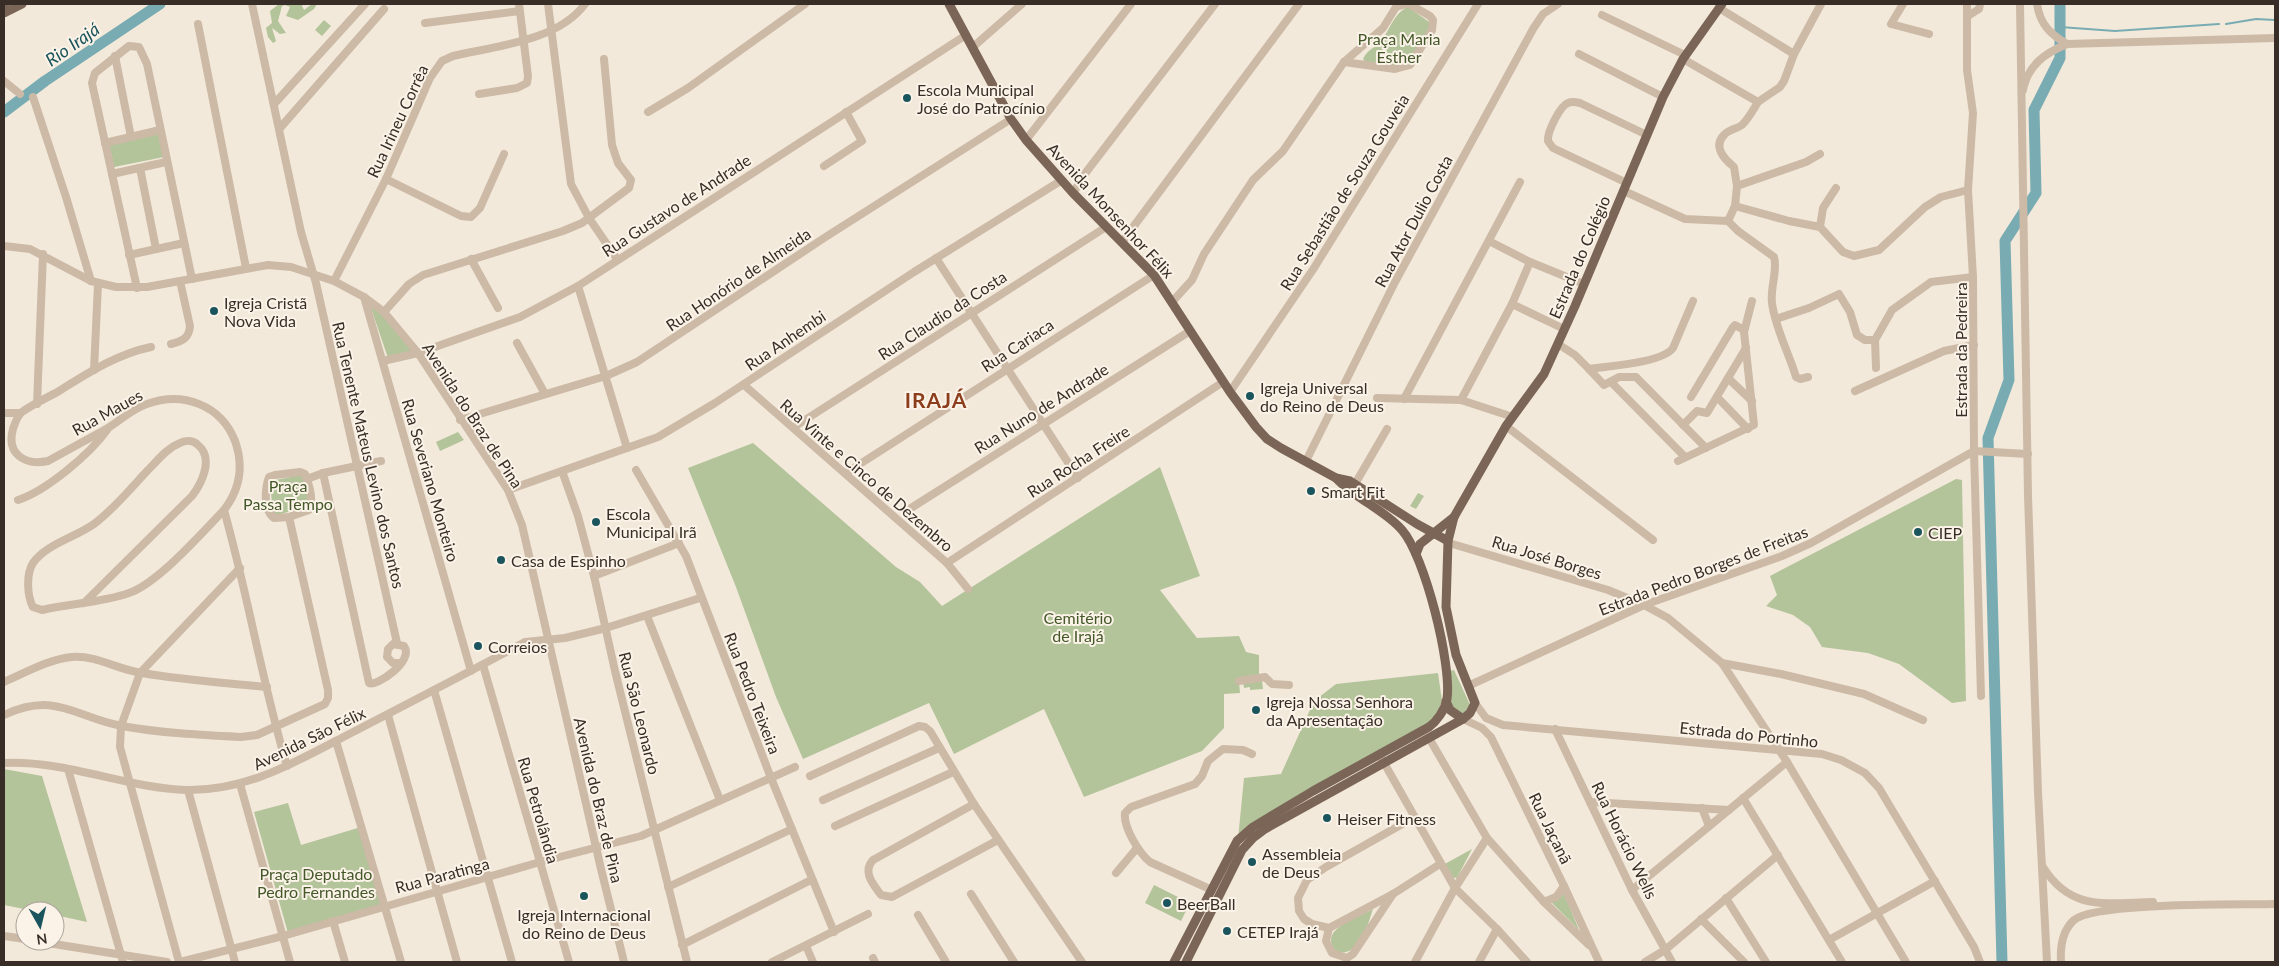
<svg xmlns="http://www.w3.org/2000/svg" width="2279" height="966" viewBox="0 0 2279 966" font-family="Lato,sans-serif">
<style>
.green{fill:#b3c39a}
.lines{fill:none;stroke-linecap:round;stroke-linejoin:round}
.stream{stroke:#78acb2;stroke-width:2}
.river{stroke:#78acb2;stroke-width:11}
.minor{stroke:#ccbaa6;stroke-width:8}
.major{stroke:#7b6557;stroke-width:9}
.poi-dot{fill:#1a545c;stroke:#fbf3e8;stroke-width:2}
.labels{text-anchor:middle;dominant-baseline:central;stroke-width:4;stroke-linejoin:round;paint-order:stroke}
.park-label{font-size:16px;fill:#44582a;stroke:#fbf3e8}
.poi-label{font-size:16px;fill:#382e27;stroke:#fbf3e8;text-anchor:start}
.street-label{font-size:16px;fill:#382e27;stroke:#fbf3e8}
.water-label{font-size:18px;font-style:italic;fill:#1a545c;stroke:#fbf3e8}
.district-label{font-size:21px;font-weight:bold;letter-spacing:1px;fill:#8c3d1c;stroke:#fbf3e8}
</style>
<rect width="100%" height="100%" fill="#f3e9db"/>
<g class="green">
<path d="M279,4h24l-1,2 2,4 8,-6h5l-3,5 -16,11 -12,-4 4,-9 -5,-2 -3,1 -4,15 8,12 -6,1 -8,-6 4,13 -3,2 -5,-6 -2,-9 6,-5 -2,-12z"/>
<path d="M1408,7l24,17 -23,40 -6,3 -35,-2 -5,-6c4,-10 13,-11 19,-19 8,-11 13,-28 26,-33z"/>
<path d="M324,20l7,6 -9,10 -7,-6z"/>
<path d="M159,133l5,24 -50,10 -5,-24z"/>
<path d="M370,305l14,10 30,36 -26,7z"/>
<path d="M458,432l6,8 -24,11 -4,-9z"/>
<path d="M753,443l143,124 24,15 22,24 218,-139 40,109 -40,14 37,48 42,-2 7,16 13,3v22l-20,4 1,12 -16,1v34l-22,23 -118,46 -40,-88 -90,45 -25,-51 -126,56 -27,-62 -40,-110 -48,-119z"/>
<path d="M306,474l5,32 -38,10 -3,-35z"/>
<path d="M1956,479l6,1 4,221 -14,2 -53,-39 -31,-11 -46,-6 -12,-20 -17,-12 -27,-9 11,-11 -7,-19z"/>
<path d="M1418,493l6,3 -8,13 -6,-3z"/>
<path d="M1454,670l17,37 -8,8 -14,-11v-33z"/>
<path d="M1438,673l4,28 -9,22 -195,116 6,-61 37,-4 33,-73 22,-17z"/>
<path d="M1262,680l1,9 -13,1v-3l-6,1 -1,-7z"/>
<path d="M4,769l38,7 45,146 -32,-7v-4h-21l-30,-6z"/>
<path d="M288,803l13,42 60,-18 21,77 -94,29 -34,-121z"/>
<path d="M1472,849l-15,29 -8,-1 -6,-12z"/>
<path d="M1154,885l36,18 -9,18 -36,-18z"/>
<path d="M1563,891l16,39 -29,-29 11,-4z"/>
<path d="M1373,909c-7,20 -11,44 -35,44 -23,-23 18,-34 35,-44z"/>
</g>
<g class="lines">
<g class="stream">
<path d="M2226,24l30,-5 19,1"/>
<path d="M2060,27l55,4 104,-7"/>
</g>
<g class="river">
<path d="M4,112l41,-31 115,-77"/>
<path d="M2002,962l-14,-524 21,-58 -4,-139 31,-48 -2,-83 26,-52v-54"/>
</g>
<g class="minor">
<path d="M252,4l49,228 15,51 81,360"/>
<path d="M548,4l23,180 18,34 28,41"/>
<path d="M1903,4l-12,20 38,10"/>
<path d="M1967,4v66l6,43 -5,77 5,87 1,174 7,245"/>
<path d="M2020,4l8,491 10,297 9,170"/>
<path d="M2037,4c3,20 13,30 30,40"/>
<path d="M1719,8l75,46"/>
<path d="M1602,15l83,40"/>
<path d="M1968,16l11,-7 1,-5"/>
<path d="M425,23l95,-12"/>
<path d="M198,24l48,244"/>
<path d="M973,47l49,-43"/>
<path d="M1579,54l84,43"/>
<path d="M115,56l16,81"/>
<path d="M1683,59l75,43 22,-15 4,-6 10,-27 27,-50"/>
<path d="M1344,62l51,7 15,-4 22,-35 1,-10 -3,-4 -21,-12"/>
<path d="M4,81l16,13"/>
<path d="M2023,90c5,-25 22,-37 44,-46l208,-6"/>
<path d="M479,94l38,-6 10,-5 1,-7 -9,-72"/>
<path d="M33,97l33,100 25,84"/>
<path d="M275,103l90,-99"/>
<path d="M648,112l40,-24 117,-84"/>
<path d="M280,128l104,-119"/>
<path d="M1026,140l105,-136"/>
<path d="M105,143l55,-13"/>
<path d="M824,166l38,-25 -16,-29"/>
<path d="M140,168l16,81"/>
<path d="M112,174l54,-12"/>
<path d="M386,179l75,37 10,1 9,-9 24,-54"/>
<path d="M1627,183l-74,-35 -5,-7c-1,-9 12,-35 20,-38 4,-2 8,-1 12,0l67,32"/>
<path d="M1737,186l-3,-19c-10,-8 -22,-21 -9,-33 5,-5 12,-5 17,-9 7,-7 11,-15 16,-23"/>
<path d="M1624,191l61,28 43,2"/>
<path d="M1073,193l14,-22 128,-167"/>
<path d="M1735,206l54,15 31,6 23,25 11,4 25,-6 46,-43 16,-10 27,-7"/>
<path d="M1728,221l10,10 36,26c4,12 -4,31 -2,46 3,25 17,50 24,74l4,2 8,-2"/>
<path d="M1728,221l7,-15 2,-20 69,-24 14,-8"/>
<path d="M1820,227l3,-19 13,-20"/>
<path d="M1489,241l41,21 54,22"/>
<path d="M1122,242l177,-238"/>
<path d="M4,246l26,3 61,32 25,6h31l121,-22 23,2 43,14 30,16 20,15 34,41 90,137 14,35 79,344 23,93"/>
<path d="M129,255l55,-12"/>
<path d="M936,258l142,220"/>
<path d="M471,259l27,49"/>
<path d="M334,281l52,-102 44,-101 12,-17 11,-5c43,-10 105,-15 132,-52"/>
<path d="M578,286l49,162"/>
<path d="M137,288l-45,-205 3,-10 34,-27 10,1 8,17 45,215"/>
<path d="M364,297l107,374"/>
<path d="M1172,302l20,-22 12,-26 49,-74 30,-29 61,-89 39,-34 13,-21 10,-3"/>
<path d="M1512,304l52,25"/>
<path d="M384,312l25,-28 14,-9 140,-44 19,-8 47,-35 2,-8 -13,-17 -6,-18 -8,-86"/>
<path d="M1776,319l33,-11 30,-14 11,18 7,23 8,5h10"/>
<path d="M517,343l28,51"/>
<path d="M171,344c12,-3 18,-6 19,-18l-10,-45"/>
<path d="M1558,344l17,11 14,14c20,-3 73,-6 84,-21l20,-47"/>
<path d="M383,361l35,-8 102,-36 58,-31 388,-251"/>
<path d="M1876,368l-1,-28 17,-30 39,-28 42,-5"/>
<path d="M1589,369l15,16 15,-8h17l70,71"/>
<path d="M94,370l4,-86"/>
<path d="M1728,378l24,23"/>
<path d="M1611,382l74,75"/>
<path d="M744,385l203,178 21,26"/>
<path d="M1855,391l89,-40 30,-6"/>
<path d="M1230,392l84,-124 164,-264"/>
<path d="M1691,397l42,-70 2,-2 9,5"/>
<path d="M1717,397l31,32"/>
<path d="M1377,398l84,2 52,17"/>
<path d="M1404,399l116,-217"/>
<path d="M1461,400l51,-96 18,-42"/>
<path d="M37,404l6,-150"/>
<path d="M4,413h16"/>
<path d="M460,420l146,-44 31,-14 187,-124 187,-119"/>
<path d="M1683,425l14,-14 10,2 39,-65"/>
<path d="M1506,426l147,114"/>
<path d="M794,427l312,-200"/>
<path d="M1306,461l89,-179 138,-253 10,-15 15,-10"/>
<path d="M1678,461l76,-36 -10,-93 8,-31"/>
<path d="M636,470l50,86 85,222 63,154"/>
<path d="M562,471l16,45 16,60 21,95 72,291"/>
<path d="M300,472l5,2c4,10 9,27 4,36l-20,7 -15,1c-11,-8 -9,-30 -5,-41l6,-2z"/>
<path d="M323,473l46,210c7,4 46,-22 35,-37l-11,-2 -5,5 -1,8 6,6h7"/>
<path d="M846,473l308,-198"/>
<path d="M307,479l16,-6 58,-12"/>
<path d="M1355,484l32,-55"/>
<path d="M508,490l150,-53 57,-34 199,-131 148,-92"/>
<path d="M18,500c28,-9 72,-46 89,-70"/>
<path d="M224,510c24,85 38,172 63,256"/>
<path d="M908,510l282,-179"/>
<path d="M1449,543l159,47 36,15 24,13 54,45 65,99 119,200"/>
<path d="M947,563l276,-181"/>
<path d="M594,576l85,-33"/>
<path d="M84,603l108,-107c10,-13 22,-38 6,-51 -5,-5 -12,-5 -18,-2 -13,5 -22,17 -32,27 -17,18 -34,39 -54,54 -18,13 -48,20 -61,39 -7,11 -6,33 0,44l9,3c29,-7 59,-7 87,-17 29,-10 73,-60 95,-83 16,-21 20,-44 11,-69 -14,-36 -52,-50 -88,-37 -15,5 -26,16 -39,24 -20,11 -40,22 -60,33 -23,5 -42,-7 -35,-32 2,-6 4,-13 9,-17 11,-8 25,-14 37,-21 29,-18 58,-37 92,-44"/>
<path d="M647,616l73,184"/>
<path d="M1722,663l59,11 83,20 59,26"/>
<path d="M483,665l86,297"/>
<path d="M1239,681l26,-4 7,7 17,1"/>
<path d="M4,682c21,-9 45,-23 68,-25 25,-2 46,13 70,16 41,7 84,10 125,14"/>
<path d="M1468,686l176,-81 138,-49 29,-13 163,-92 54,3"/>
<path d="M434,690l78,272"/>
<path d="M1475,703l11,15 17,7 319,29 19,6 24,13 14,15 95,159 6,15"/>
<path d="M4,715c51,-24 71,2 118,11 38,7 79,9 119,11l16,-2 68,-31 3,-6v-8l-39,-173"/>
<path d="M388,715l69,247"/>
<path d="M1463,719l19,9 9,9 73,149 35,76"/>
<path d="M1555,729l77,161 40,72"/>
<path d="M1429,738l58,100 57,64 45,43"/>
<path d="M336,741l65,221"/>
<path d="M1379,754l76,134 42,41 30,33"/>
<path d="M4,763c62,-3 121,25 183,27 64,1 115,-32 170,-60 56,-29 112,-58 168,-88l40,-4 41,-10 94,-30"/>
<path d="M68,769l55,193"/>
<path d="M810,776l109,-50 6,1 5,4 44,73 108,158"/>
<path d="M240,784l50,178"/>
<path d="M188,790l47,172"/>
<path d="M1743,798l99,164"/>
<path d="M823,800l116,-52"/>
<path d="M1590,802l139,8"/>
<path d="M974,804l-101,56c-11,12 0,24 8,35l11,2 106,-57"/>
<path d="M1702,808l7,18"/>
<path d="M1413,818l-87,49 -19,13 -9,18 1,13 5,8 8,5 17,4 64,-34 47,-30"/>
<path d="M835,826l118,-54"/>
<path d="M2043,867c28,45 64,36 110,35"/>
<path d="M1116,873l21,-25"/>
<path d="M668,887l124,-58"/>
<path d="M1212,890l-62,-28c-11,-9 -27,-35 -25,-49l6,-6 64,-23 7,-8 6,-15 15,-12 20,1 9,4"/>
<path d="M1632,890l155,-128"/>
<path d="M971,894l43,68"/>
<path d="M1726,898l40,64"/>
<path d="M1544,902l12,-5 8,-11"/>
<path d="M918,915l28,47"/>
<path d="M1701,919l43,43"/>
<path d="M333,921l12,41"/>
<path d="M1329,928l-3,13 6,12 15,5 6,-4 40,-60"/>
<path d="M4,936l21,3"/>
<path d="M1829,940l106,-59"/>
<path d="M35,941l132,21"/>
<path d="M682,945l129,-65"/>
<path d="M806,946l7,16"/>
<path d="M873,958l2,4"/>
<path d="M179,962l-59,-215 1,-21 19,-53 100,-105"/>
<path d="M180,962l103,-26 257,-74 101,-26 154,-69"/>
<path d="M772,962l96,-48"/>
<path d="M1415,962l40,-74 32,-50"/>
<path d="M1479,962l18,-33"/>
<path d="M1645,962l20,-12 113,-95"/>
<path d="M2061,962c-1,-16 1,-31 13,-42 21,-18 166,-15 201,-16"/>
</g>
<g class="major">
<path d="M949,4l62,115 15,21 47,53 81,82 76,117 26,35 11,12 14,9 55,30 14,3 67,43 31,17"/>
<path d="M4,5l1,-1"/>
<path d="M4,13l18,-9"/>
<path d="M1416,554l4,-10 34,-27 52,-91 38,-52 31,-68 88,-209 20,-38 39,-55"/>
<path d="M1446,701l4,9 13,9"/>
<path d="M1174,962l63,-121 16,-14 60,-36 116,-64c8,-6 16,-17 18,-28 5,-34 -22,-143 -45,-169 -18,-21 -47,-31 -66,-52"/>
<path d="M1186,962l56,-112 11,-12 12,-9 198,-110 7,-6 5,-10 -19,-48 -10,-48 2,-66 6,-24"/>
</g>
</g>
<g class="poi-dot">
<circle cx="907" cy="98" r="5"/>
<circle cx="214" cy="311" r="5"/>
<circle cx="1250" cy="396" r="5"/>
<circle cx="1311" cy="491" r="5"/>
<circle cx="596" cy="522" r="5"/>
<circle cx="1918" cy="532" r="5"/>
<circle cx="501" cy="560" r="5"/>
<circle cx="478" cy="646" r="5"/>
<circle cx="1256" cy="710" r="5"/>
<circle cx="1327" cy="818" r="5"/>
<circle cx="1252" cy="862" r="5"/>
<circle cx="584" cy="896" r="5"/>
<circle cx="1167" cy="903" r="5"/>
<circle cx="1227" cy="931" r="5"/>
</g>
<g class="labels">
<g class="park-label">
<text x="1399" y="38">Praça Maria<tspan x="1399" dy="18">Esther</tspan></text>
<text x="288" y="485">Praça<tspan x="288" dy="18">Passa Tempo</tspan></text>
<text x="1078" y="617">Cemitério<tspan x="1078" dy="18">de Irajá</tspan></text>
<text x="316" y="873">Praça Deputado<tspan x="316" dy="18">Pedro Fernandes</tspan></text>
</g>
<g class="poi-label">
<text x="917" y="89">Escola Municipal<tspan x="917" dy="18">José do Patrocínio</tspan></text>
<text x="224" y="302">Igreja Cristã<tspan x="224" dy="18">Nova Vida</tspan></text>
<text x="1260" y="387">Igreja Universal<tspan x="1260" dy="18">do Reino de Deus</tspan></text>
<text x="1321" y="491">Smart Fit</text>
<text x="606" y="513">Escola<tspan x="606" dy="18">Municipal Irã</tspan></text>
<text x="1928" y="532">CIEP</text>
<text x="511" y="560">Casa de Espinho</text>
<text x="488" y="646">Correios</text>
<text x="1266" y="701">Igreja Nossa Senhora<tspan x="1266" dy="18">da Apresentação</tspan></text>
<text x="1337" y="818">Heiser Fitness</text>
<text x="1262" y="853">Assembleia<tspan x="1262" dy="18">de Deus</tspan></text>
<text x="1177" y="903">BeerBall</text>
<text x="584" y="914" text-anchor="middle">Igreja Internacional<tspan x="584" dy="18">do Reino de Deus</tspan></text>
<text x="1237" y="931">CETEP Irajá</text>
</g>
<g class="street-label">
<text transform="translate(397 121) rotate(-65)">Rua Irineu Corrêa</text>
<text transform="translate(1344 192) rotate(-58)">Rua Sebastião de Souza Gouveia</text>
<text transform="translate(676 205) rotate(-33)">Rua Gustavo de Andrade</text>
<text transform="translate(1111 210) rotate(47)">Avenida Monsenhor Félix</text>
<text transform="translate(1413 221) rotate(-62)">Rua Ator Dulio Costa</text>
<text transform="translate(1579 257) rotate(-67)">Estrada do Colégio</text>
<text transform="translate(738 279) rotate(-34)">Rua Honório de Almeida</text>
<text transform="translate(942 315) rotate(-33)">Rua Claudio da Costa</text>
<text transform="translate(785 340) rotate(-34)">Rua Anhembi</text>
<text transform="translate(1017 345) rotate(-33)">Rua Cariaca</text>
<text transform="translate(1960 350) rotate(-90)">Estrada da Pedreira</text>
<text transform="translate(1041 408) rotate(-32)">Rua Nuno de Andrade</text>
<text transform="translate(107 412) rotate(-29)">Rua Maues</text>
<text transform="translate(473 415) rotate(57)">Avenida do Braz de Pina</text>
<text transform="translate(369 455) rotate(77)">Rua Tenente Mateus Levino dos Santos</text>
<text transform="translate(1078 461) rotate(-33)">Rua Rocha Freire</text>
<text transform="translate(867 475) rotate(41)">Rua Vinte e Cinco de Dezembro</text>
<text transform="translate(431 480) rotate(74)">Rua Severiano Monteiro</text>
<text transform="translate(1547 557) rotate(17)">Rua José Borges</text>
<text transform="translate(1703 570) rotate(-21)">Estrada Pedro Borges de Freitas</text>
<text transform="translate(753 693) rotate(69)">Rua Pedro Teixeira</text>
<text transform="translate(640 713) rotate(76)">Rua São Leonardo</text>
<text transform="translate(1749 734) rotate(6)">Estrada do Portinho</text>
<text transform="translate(309 738) rotate(-26)">Avenida São Félix</text>
<text transform="translate(599 800) rotate(77)">Avenida do Braz de Pina</text>
<text transform="translate(539 810) rotate(74)">Rua Petrolândia</text>
<text transform="translate(1551 828) rotate(64)">Rua Jaçanã</text>
<text transform="translate(1625 840) rotate(64)">Rua Horácio Wells</text>
<text transform="translate(442 875) rotate(-15)">Rua Paratinga</text>
</g>
<g class="water-label">
<text transform="translate(72 44) rotate(-35)">Rio Irajá</text>
</g>
<g class="district-label">
<text x="936" y="399">IRAJÁ</text>
</g>
</g>
<rect width="2279" height="966" fill="none" stroke="#382e27" stroke-width="10"/>
<g transform="translate(40 926) rotate(172)"><circle r="24" fill="#fbf3e8" stroke="#ada49b"/>
<path d="M0-4L9 19L0 12L-9 19Z" fill="#1a545c"/>
<text y="-8" font-size="14" font-weight="bold" text-anchor="middle" fill="#382e27">N</text>
</g>
</svg>
